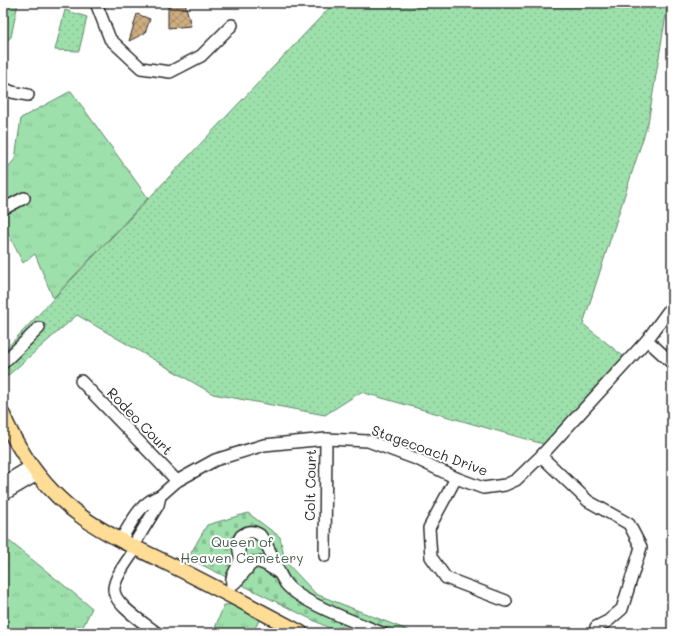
<svg xmlns="http://www.w3.org/2000/svg" width="675" height="636" viewBox="0 0 675 636" font-family="Mali,sans-serif">
<style>
.grass{fill:url(#grass-tufts);stroke:#64866b}
.forest{fill:url(#forest-crowns);stroke:#64866b}
.cemetery{fill:url(#cemetery-stones);stroke:#64866b}
.park{fill:url(#park-dots);stroke:#64866b}
.building{fill:url(#building-cross-hatch);stroke:#2b2b2b}
.lines{fill:none;stroke-linecap:round;stroke-linejoin:round}
.minor-casing{stroke:#2b2b2b;stroke-width:14}
.major-casing{stroke:#2b2b2b;stroke-width:17}
.minor{stroke:#fff;stroke-width:11}
.major{stroke:#ffdd96;stroke-width:14}
.labels{text-anchor:middle;dominant-baseline:central;stroke-width:4;stroke-linejoin:round;paint-order:stroke}
.street-label{font-size:14px;fill:#2b2b2b;stroke:#fff}
.park-label{font-size:14px;fill:#4d6151;stroke:#fff}
</style>
<defs>
<pattern id="grass-tufts" width="24" height="20" patternUnits="userSpaceOnUse"><rect width="24" height="20" fill="#9de0ab"/><path d="M3 7l-1-3M5 7V3M7 7l1-3M15 17l-1-3M17 17v-4M19 17l1-3" fill="none" stroke="#87c093"/></pattern>
<pattern id="forest-crowns" width="20" height="18" patternUnits="userSpaceOnUse"><rect width="20" height="18" fill="#9de0ab"/><path d="M2 6a3 3 0 1 1 6 0M12 15a3 3 0 1 1 6 0" fill="none" stroke="#87c093"/></pattern>
<pattern id="cemetery-stones" width="16" height="16" patternUnits="userSpaceOnUse"><rect width="16" height="16" fill="#9de0ab"/><path d="M2 7V4a2 2 0 0 1 4 0v3zM10 15v-3a2 2 0 0 1 4 0v3z" fill="#87c093"/></pattern>
<pattern id="park-dots" width="8" height="8" patternUnits="userSpaceOnUse"><rect width="8" height="8" fill="#9de0ab"/><path d="M2 2h.1M6 6h.1" fill="none" stroke="#87c093" stroke-width="1.8" stroke-linecap="round"/></pattern>
<pattern id="building-cross-hatch" width="8" height="8" patternUnits="userSpaceOnUse"><rect width="8" height="8" fill="#cdad80"/><path d="M0 0l8 8M0 8l8-8" fill="none" stroke="#a78d69"/></pattern>
</defs>
<rect width="100%" height="100%" fill="#fff"/>
<filter id="ink" filterUnits="userSpaceOnUse"><feTurbulence type="fractalNoise" baseFrequency=".025" numOctaves="2"/><feDisplacementMap in="SourceGraphic" scale="8" xChannelSelector="R" yChannelSelector="G"/><feConvolveMatrix kernelMatrix="1 2 1 2 8 2 1 2 1" color-interpolation-filters="sRGB"/></filter>
<g filter="url(#ink)">
<g class="grass">
<path d="M71,91l77,107 -95,100 -18,-44 -12,9 -20,-40v-50l12,-14 6,-41z"/>
<path d="M3,536l89,72 -12,25h-77z"/>
<path d="M245,604l18,9 -10,19 -40,1 11,-28z"/>
</g>
<path class="forest" d="M3,3h15l-7,34 -8,7z"/>
<path class="cemetery" d="M248,513l32,24 5,24 31,33 99,39h-76l-151,-75 19,-33z"/>
<g class="park">
<path d="M334,3h334l-20,120 -65,201 45,36 -78,86 -189,-54 -36,23 -112,-21 -136,-79 -73,64 -1,-27z"/>
<path d="M65,10l22,7 -8,34 -24,-1z"/>
</g>
<g class="building">
<path d="M168,3h17l6,23 -23,2z"/>
<path d="M137,14l13,5 -5,14 -16,8z"/>
</g>
<g class="lines">
<g class="minor-casing">
<g id="minor">
<path d="M96,3l14,36 31,29 29,4 31,-16 31,-31"/>
<path d="M3,88l9,4 16,3"/>
<path d="M3,209l21,-11"/>
<path d="M647,340l25,23"/>
<path d="M3,363l36,-35"/>
<path d="M81,381l96,100"/>
<path d="M541,456l47,45 41,23 12,23 -19,62 -14,12 -12,6"/>
<path d="M456,478l-27,50 2,29 15,21 60,23"/>
<path d="M3,483l28,-17"/>
<path d="M3,495l34,-20"/>
<path d="M160,496l17,-15 38,-21 49,-15 62,-6 42,2 51,19 37,18 27,10 22,-3 11,-5 25,-24 106,-116 25,-34"/>
<path d="M120,541c11,-17 19,-38 40,-45l-2,9 -25,41"/>
<path d="M136,548c-7,11 -20,26 -22,40 -2,16 32,36 43,45"/>
<path d="M325,556l1,-117"/>
<path d="M280,574c-34,-26 -27,-4 -48,11 -2,-12 7,-16 8,-27 0,-9 -5,-14 1,-22 6,-5 12,-6 19,-1 12,14 15,34 26,49 15,19 72,39 96,49"/>
</g>
</g>
<g class="major-casing">
<path id="major" d="M3,415c6,16 14,29 23,43 42,64 92,80 157,113 39,20 79,41 118,62"/>
</g>
<use href="#minor" class="minor"/>
<use href="#major" class="major"/>
</g>
</g>
<g class="labels">
<g class="street-label">
<text transform="translate(140 421) rotate(46)">Rodeo Court</text>
<text transform="translate(430 450) rotate(20)">Stagecoach Drive</text>
<text transform="translate(310 485) rotate(-89)">Colt Court</text>
</g>
<g class="park-label">
<text x="242" y="541">Queen of<tspan x="242" dy="16">Heaven Cemetery</tspan></text>
</g>
</g>
<rect width="675" height="636" fill="none" stroke="#fff" stroke-width="16"/>
<rect x="8" y="8" width="659" height="620" fill="none" stroke="#2b2b2b" stroke-width="1.5" filter="url(#ink)"/>
</svg>
